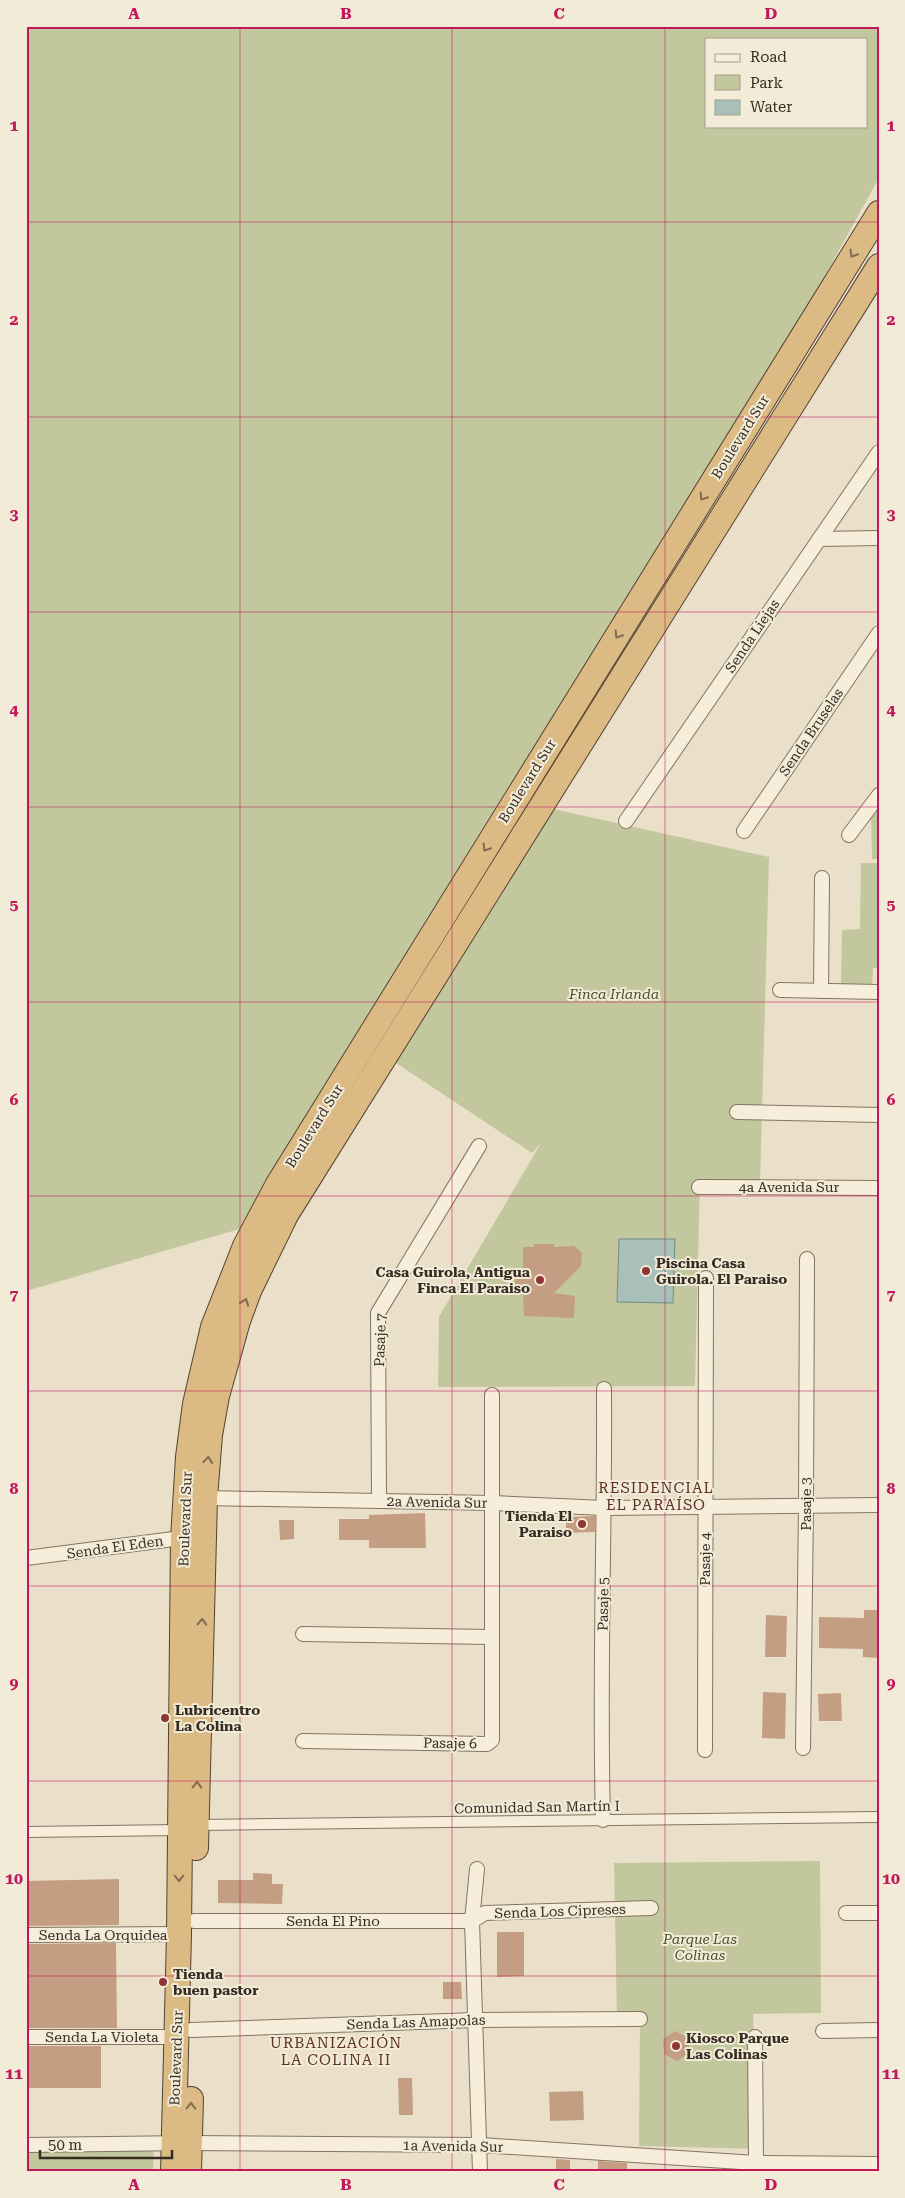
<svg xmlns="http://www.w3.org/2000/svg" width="905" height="2198" viewBox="0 0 905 2198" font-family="'Roboto Serif',serif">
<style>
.green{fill:#c2c79d;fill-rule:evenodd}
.water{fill:#a9bfb9;stroke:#708d86}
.building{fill:#c49e83}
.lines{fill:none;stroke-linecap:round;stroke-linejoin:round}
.pedestrian-casing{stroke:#85735f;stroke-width:12}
.minor-casing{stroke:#85735f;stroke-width:16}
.trunk-casing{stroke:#534233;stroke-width:26}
.pedestrian{stroke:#f6eedb;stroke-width:10}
.minor{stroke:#f6eedb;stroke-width:14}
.trunk{stroke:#dcba84;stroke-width:24}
.oneway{stroke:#816c4e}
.grid{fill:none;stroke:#c2185b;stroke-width:1;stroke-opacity:0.55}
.poi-dot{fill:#8e3535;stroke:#f2ebd8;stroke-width:2}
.labels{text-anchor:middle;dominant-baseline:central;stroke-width:4;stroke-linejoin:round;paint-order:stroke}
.street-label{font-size:14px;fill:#372c21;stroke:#f2ebd8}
.park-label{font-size:14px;font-style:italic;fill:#47512a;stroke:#f2ebd8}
.poi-label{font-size:14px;font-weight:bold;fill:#372c21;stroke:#f2ebd8;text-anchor:start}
.neighbourhood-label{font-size:15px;letter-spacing:1px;fill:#5f3225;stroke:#f2ebd8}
.neatline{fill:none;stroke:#c2185b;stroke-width:2}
.grid-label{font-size:16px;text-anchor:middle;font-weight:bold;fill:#c2185b}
</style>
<rect width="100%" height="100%" fill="#eae0c9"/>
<g class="green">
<path d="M26,26h853v152l-57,103 -438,722 -55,74 -86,151 -217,63zM706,39h160v87h-160z"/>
<path d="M879,801v58h-7l-1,-46z"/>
<path d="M549,808l220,49 -9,327 -60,-3 -5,205 -257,1 1,-70 102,-174 -9,10 -136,-90z"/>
<path d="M861,863h18v105h-6l-1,20h-31l1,-58 18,-1z"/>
<path d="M820,1861l1,152 -68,1 6,135 -120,-3 1,-127h-23l-3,-156z"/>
<path d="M154,2144l-1,28h-127v-27z"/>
</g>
<path class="water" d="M619,1239h56l-2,64 -56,-1z"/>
<g class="building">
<path d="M534,1244h20v3l20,-1 8,7 -1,13 -27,27 21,3 -1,22 -50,-2 -1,-29 -8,1v-17h8v-24h11z"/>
<path d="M425,1513l1,35h-57v-8h-30v-21h30v-4z"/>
<path d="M595,1516v16l-29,1v-16z"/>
<path d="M279,1520h15v19l-14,1z"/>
<path d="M864,1610h15v48l-16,-1v-8l-44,-1v-31l45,1z"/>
<path d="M766,1615l21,1 -1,41h-21z"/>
<path d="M763,1692l23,1 -1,46 -23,-1z"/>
<path d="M841,1693l1,28h-23l-1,-27z"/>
<path d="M253,1873l19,1v10h11l-1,20 -64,-1v-23h35z"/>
<path d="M119,1879v46l-93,1v-45z"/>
<path d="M497,1932h27v44l-27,1z"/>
<path d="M116,1943l1,85h-91v-84z"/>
<path d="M443,1982h18l1,17h-19z"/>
<path d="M675,2031l14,7v15l-12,8 -13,-7 -1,-15z"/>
<rect x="26" y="2046" width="75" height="42"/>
<path d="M398,2078h14l1,37h-14z"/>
<path d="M583,2091l1,29 -34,1 -1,-29z"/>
<path d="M556,2159l14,1v12h-14z"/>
<path d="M598,2161l29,2v9h-29z"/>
</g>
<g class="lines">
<g class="pedestrian-casing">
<g id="pedestrian">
<path d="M196,1825l683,-8"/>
<path d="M26,1832l154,-2"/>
</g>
</g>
<g class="minor-casing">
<g id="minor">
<path d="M819,539l60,-1"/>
<path d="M626,821l253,-369"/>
<path d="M744,831l135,-198"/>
<path d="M849,835l30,-40"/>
<path d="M780,990l99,2"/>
<path d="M821,991l1,-113"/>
<path d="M737,1112l142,3"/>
<path d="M699,1187l180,1"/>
<path d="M205,1498l288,5 112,5 274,-3"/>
<path d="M379,1501l-1,-188 101,-167"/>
<path d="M26,1558l163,-21"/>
<path d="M303,1634l188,3"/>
<path d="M303,1741l184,3 5,-4v-345"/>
<path d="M803,1748l3,-242 1,-247"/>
<path d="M705,1750l1,-472"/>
<path d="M603,1820c-4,-144 2,-287 1,-431"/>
<path d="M477,1869l-5,52 8,251"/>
<path d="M846,1913h33"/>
<path d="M194,1921h278l13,-8 166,-5"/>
<path d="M26,1935l153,-1"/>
<path d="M191,2030l285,-10 164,-1"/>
<path d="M823,2031l56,-1"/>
<path d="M26,2037h151"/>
<path d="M755,2037l1,126"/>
<path d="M26,2145l164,-2 291,2 275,18 123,1"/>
</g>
</g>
<g class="trunk-casing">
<g id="trunk">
<path d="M196,1848l9,-350 5,-63 7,-39 21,-75 11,-30 37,-76 593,-949"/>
<path d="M173,2172l6,-238 4,-396 5,-81 7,-53 18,-77 32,-81 33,-62 601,-971"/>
<path d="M189,2172l2,-73"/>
</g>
</g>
<use href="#pedestrian" class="pedestrian"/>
<use href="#minor" class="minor"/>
<use href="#trunk" class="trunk"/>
</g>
<defs><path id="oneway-chevron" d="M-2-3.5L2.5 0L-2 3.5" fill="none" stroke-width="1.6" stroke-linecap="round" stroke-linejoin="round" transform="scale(1.25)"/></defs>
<g class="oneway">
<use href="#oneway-chevron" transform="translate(853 254) rotate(122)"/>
<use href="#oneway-chevron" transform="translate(703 497) rotate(122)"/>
<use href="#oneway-chevron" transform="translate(618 635) rotate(122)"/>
<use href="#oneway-chevron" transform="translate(486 848) rotate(122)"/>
<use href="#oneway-chevron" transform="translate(245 1302) rotate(-70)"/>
<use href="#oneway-chevron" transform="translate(208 1460) rotate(-85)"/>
<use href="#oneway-chevron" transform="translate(202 1622) rotate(-88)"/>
<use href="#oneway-chevron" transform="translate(197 1785) rotate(-88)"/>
<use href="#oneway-chevron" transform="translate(179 1878) rotate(90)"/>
<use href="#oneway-chevron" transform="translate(191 2106) rotate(-89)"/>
</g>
<path class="grid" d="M240,26v2146M452,26v2146M665,26v2146M26,222h853M26,417h853M26,612h853M26,807h853M26,1002h853M26,1196h853M26,1391h853M26,1586h853M26,1781h853M26,1976h853"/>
<g class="poi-dot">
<circle cx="646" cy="1271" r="5"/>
<circle cx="540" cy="1280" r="5"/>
<circle cx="582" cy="1524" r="5"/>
<circle cx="165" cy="1718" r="5"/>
<circle cx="163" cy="1982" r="5"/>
<circle cx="676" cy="2046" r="5"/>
</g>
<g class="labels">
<g class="street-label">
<text transform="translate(740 437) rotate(-58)">Boulevard Sur</text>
<text transform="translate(752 636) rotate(-56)">Senda Liejas</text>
<text transform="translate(811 732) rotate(-56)">Senda Bruselas</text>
<text transform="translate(527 781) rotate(-58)">Boulevard Sur</text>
<text transform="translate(314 1126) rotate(-58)">Boulevard Sur</text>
<text x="789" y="1187">4a Avenida Sur</text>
<text transform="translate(380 1340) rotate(-88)">Pasaje 7</text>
<text transform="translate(437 1502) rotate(1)">2a Avenida Sur</text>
<text transform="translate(806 1504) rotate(-90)">Pasaje 3</text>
<text transform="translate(185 1519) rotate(-88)">Boulevard Sur</text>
<text transform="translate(115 1547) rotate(-8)">Senda El Eden</text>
<text transform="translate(705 1559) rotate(-90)">Pasaje 4</text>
<text transform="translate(603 1604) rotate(-89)">Pasaje 5</text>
<text transform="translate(450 1743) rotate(1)">Pasaje 6</text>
<text transform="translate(537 1807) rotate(-1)">Comunidad San Martín I</text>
<text transform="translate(560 1911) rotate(-2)">Senda Los Cipreses</text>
<text x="333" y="1921">Senda El Pino</text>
<text x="103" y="1935">Senda La Orquidea</text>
<text transform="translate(416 2022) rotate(-2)">Senda Las Amapolas</text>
<text x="102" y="2037">Senda La Violeta</text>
<text transform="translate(176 2058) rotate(-88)">Boulevard Sur</text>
<text transform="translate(453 2146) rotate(1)">1a Avenida Sur</text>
</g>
<g class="park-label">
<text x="614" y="994">Finca Irlanda</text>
<text x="700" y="1939">Parque Las<tspan x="700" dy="16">Colinas</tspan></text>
</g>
<g class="poi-label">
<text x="656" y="1263">Piscina Casa<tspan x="656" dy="16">Guirola. El Paraiso</tspan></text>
<text x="530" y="1272" text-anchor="end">Casa Guirola, Antigua<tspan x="530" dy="16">Finca El Paraiso</tspan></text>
<text x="572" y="1516" text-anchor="end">Tienda El<tspan x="572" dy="16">Paraiso</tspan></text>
<text x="175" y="1710">Lubricentro<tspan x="175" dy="16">La Colina</tspan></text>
<text x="173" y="1974">Tienda<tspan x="173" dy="16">buen pastor</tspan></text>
<text x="686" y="2038">Kiosco Parque<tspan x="686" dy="16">Las Colinas</tspan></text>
</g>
<g class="neighbourhood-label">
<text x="656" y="1488">RESIDENCIAL<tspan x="656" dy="17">EL PARAÍSO</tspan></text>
<text x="336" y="2043">URBANIZACIÓN<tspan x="336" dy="17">LA COLINA II</tspan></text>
</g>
</g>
<rect width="905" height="2198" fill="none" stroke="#f2ebd8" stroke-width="55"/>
<rect x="705" y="38" width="162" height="90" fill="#f2ebd8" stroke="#a79f8f"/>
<rect x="715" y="54" width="25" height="8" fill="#f6eedb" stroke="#a79f8f"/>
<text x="750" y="62" font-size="15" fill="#372c21">Road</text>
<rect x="715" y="75" width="25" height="15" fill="#c2c79d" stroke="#a79f8f"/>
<text x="750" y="88" font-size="15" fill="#372c21">Park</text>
<rect x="715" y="100" width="25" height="15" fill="#a9bfb9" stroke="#a79f8f"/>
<text x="750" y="112" font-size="15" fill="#372c21">Water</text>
<path d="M40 2150v8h132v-8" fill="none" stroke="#372c21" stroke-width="2.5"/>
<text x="48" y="2150" font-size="15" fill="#372c21" stroke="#f2ebd8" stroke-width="4" paint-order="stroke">50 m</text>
<rect x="28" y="28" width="850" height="2142" class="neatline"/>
<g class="grid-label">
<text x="134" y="19">A</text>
<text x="346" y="19">B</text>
<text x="559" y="19">C</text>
<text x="771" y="19">D</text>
<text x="14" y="131">1</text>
<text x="891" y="131">1</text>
<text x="14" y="325">2</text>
<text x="891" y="325">2</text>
<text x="14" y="520">3</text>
<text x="891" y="520">3</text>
<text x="14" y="715">4</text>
<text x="891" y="715">4</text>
<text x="14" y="910">5</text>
<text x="891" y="910">5</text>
<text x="14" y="1105">6</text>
<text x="891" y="1105">6</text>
<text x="14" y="1300">7</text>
<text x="891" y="1300">7</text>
<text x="14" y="1494">8</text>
<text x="891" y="1494">8</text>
<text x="14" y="1689">9</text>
<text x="891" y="1689">9</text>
<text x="14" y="1884">10</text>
<text x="891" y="1884">10</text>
<text x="14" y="2079">11</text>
<text x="891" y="2079">11</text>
<text x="134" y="2190">A</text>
<text x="346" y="2190">B</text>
<text x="559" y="2190">C</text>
<text x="771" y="2190">D</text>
</g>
</svg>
